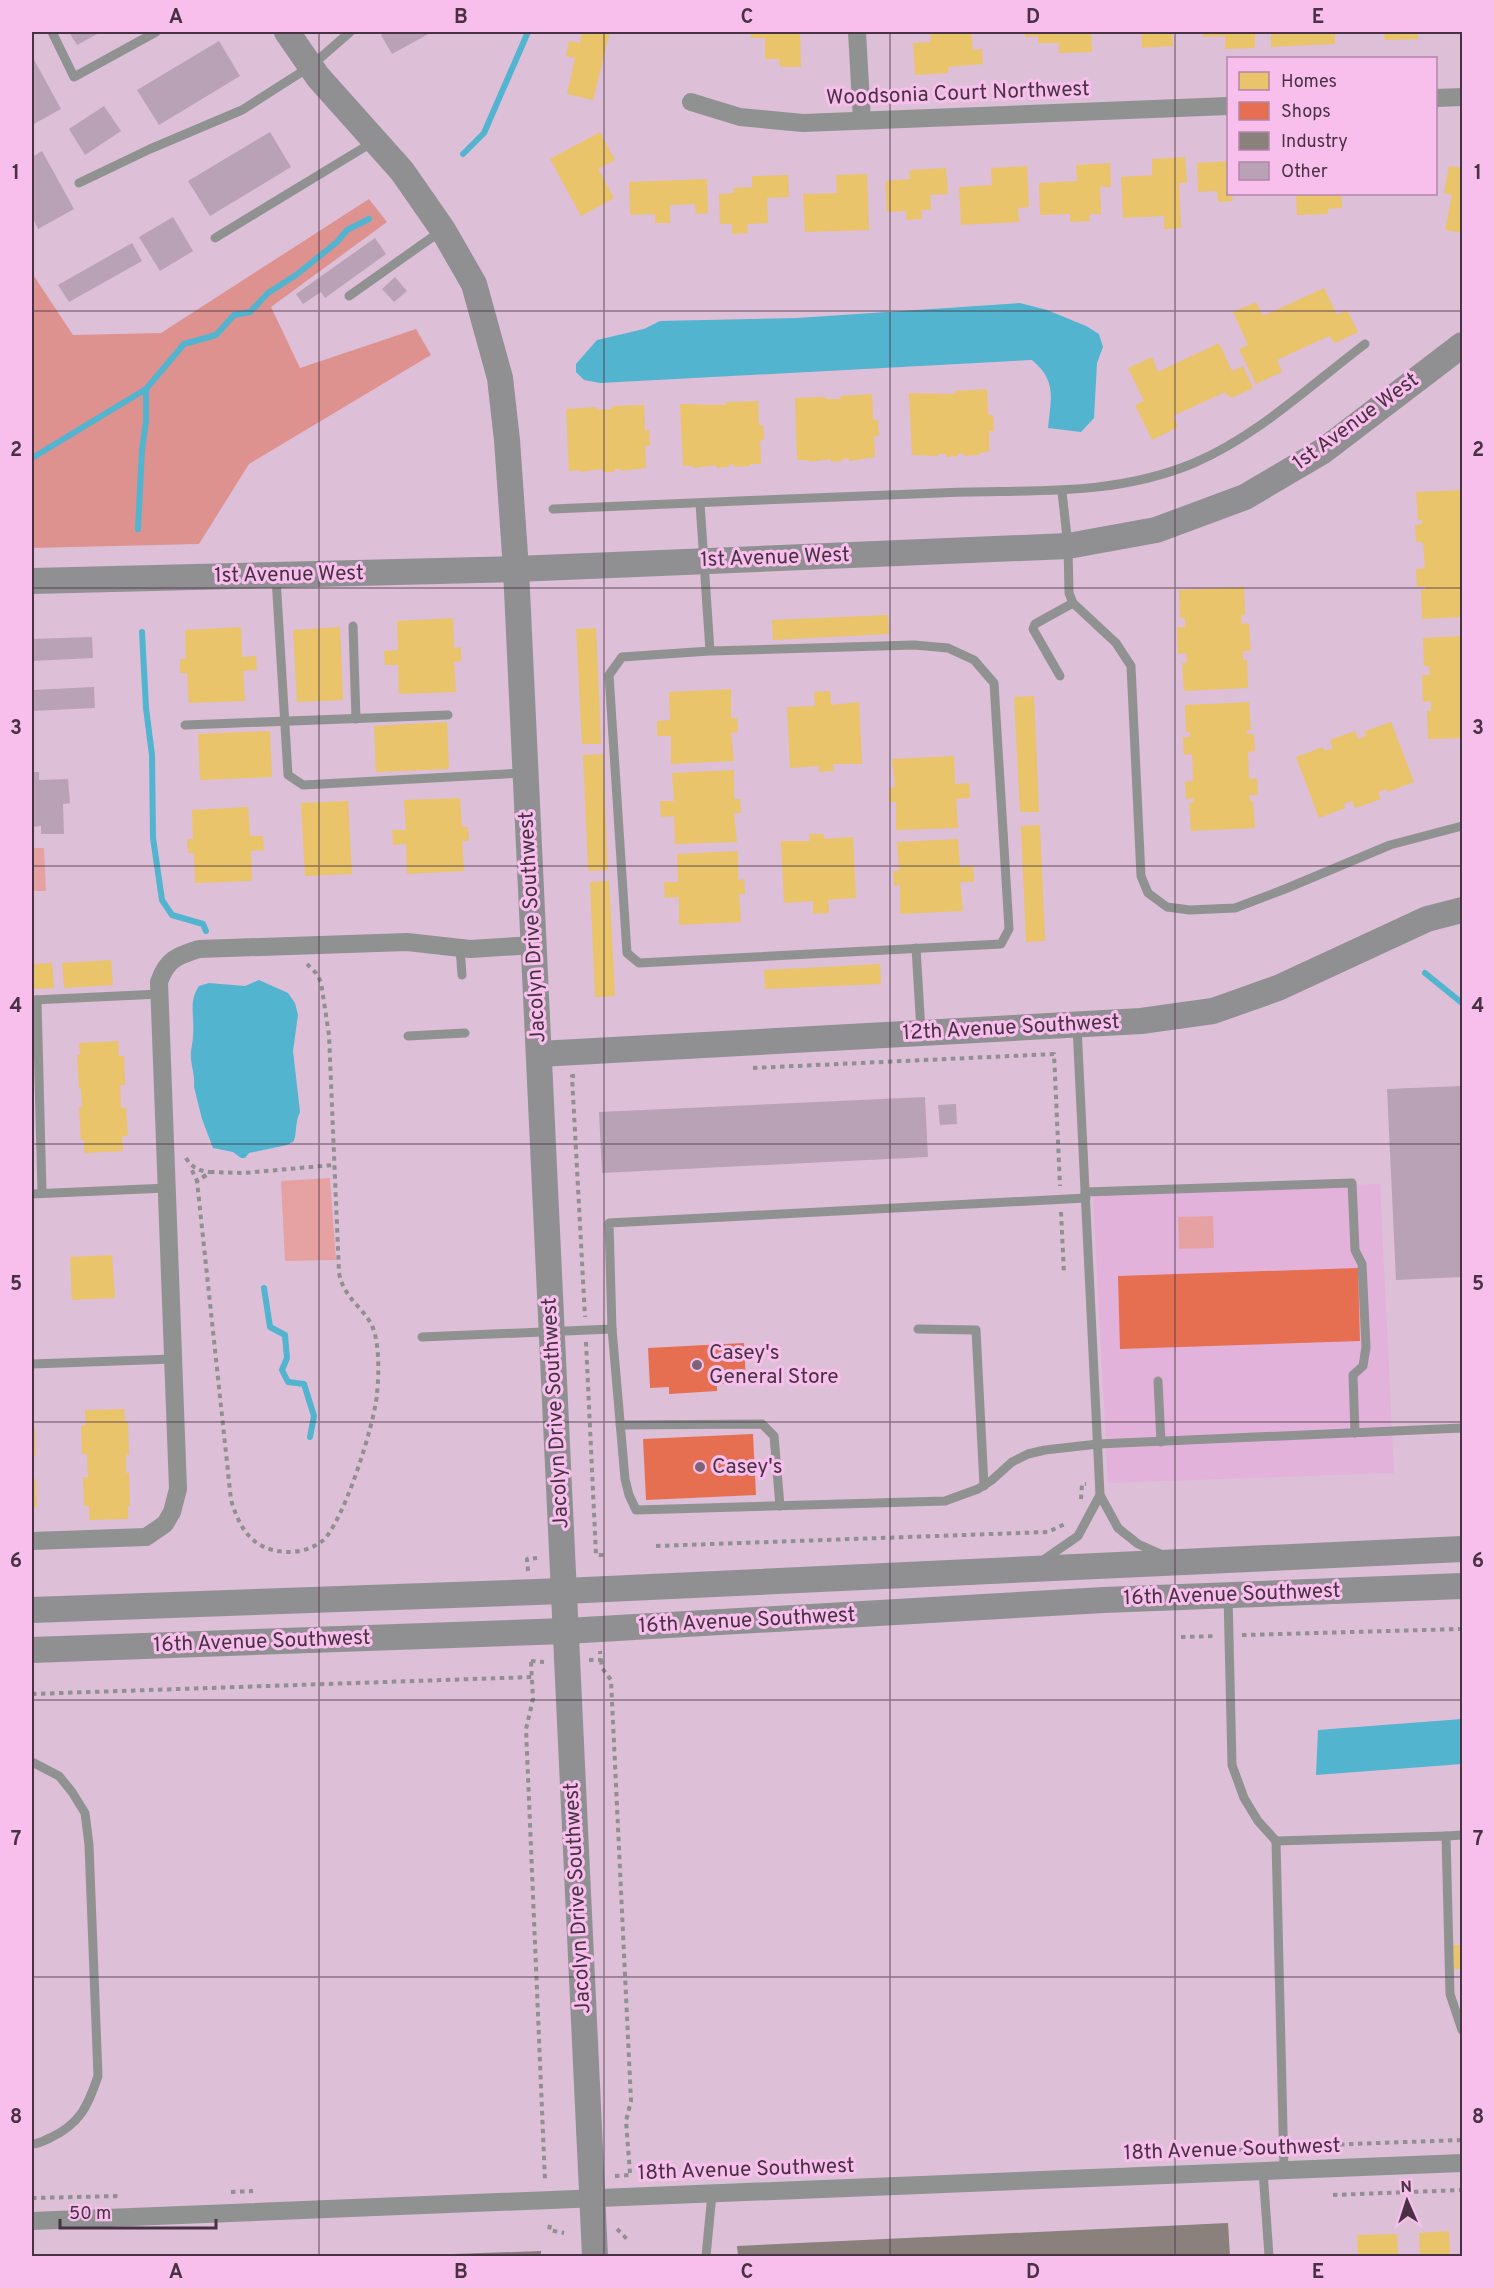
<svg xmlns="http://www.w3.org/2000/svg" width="1494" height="2288" viewBox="0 0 1494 2288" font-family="Overpass,sans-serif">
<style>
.built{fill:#e2b2da}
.green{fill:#e6a2a2}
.forest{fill:#de9290}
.water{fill:#52b4ce}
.homes{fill:#e9c46a}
.shops{fill:#e76f51}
.industry{fill:#8a817c}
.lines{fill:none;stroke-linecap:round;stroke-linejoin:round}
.stream{stroke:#52b4ce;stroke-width:6}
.building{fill:#baa2b6}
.path{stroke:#908f91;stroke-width:4;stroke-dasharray:4.5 4.5;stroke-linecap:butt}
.lane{stroke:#909291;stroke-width:9}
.street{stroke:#909291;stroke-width:18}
.secondary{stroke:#909092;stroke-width:26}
.grid{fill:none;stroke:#473143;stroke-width:1.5;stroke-opacity:0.55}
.poi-dot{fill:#7c6377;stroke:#f8bfed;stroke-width:2}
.labels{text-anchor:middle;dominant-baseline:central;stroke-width:6;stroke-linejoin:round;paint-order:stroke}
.street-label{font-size:21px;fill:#473143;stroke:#f8bfed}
.poi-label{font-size:21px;fill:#473143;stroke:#f8bfed;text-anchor:start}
.neatline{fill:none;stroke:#473143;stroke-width:2}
.grid-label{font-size:20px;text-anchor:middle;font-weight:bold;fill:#473143}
</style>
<rect width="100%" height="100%" fill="#ddbfd8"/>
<path class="built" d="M1380,1184l14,289 -286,10 -15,-290z"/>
<g class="green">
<path d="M32,848h12l2,43h-14z"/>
<path d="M330,1178l6,82 -51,1 -4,-80z"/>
<path d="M1213,1216l1,32 -35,1 -1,-32z"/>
</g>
<path class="forest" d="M369,199l18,23 -116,85 29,61 116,-39 15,26 -182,109 -50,80 -167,4v-275l41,62 88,-2z"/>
<g class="water">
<path d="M1020,303l27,7 39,16 13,8 4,13 -6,16 -3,55 -13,14 -33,-4c3,-30 9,-47 -16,-68l-432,23 -16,-3 -8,-8v-8l21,-24 47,-11 16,-8 137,-3z"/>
<path d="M259,980l29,13 7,10 3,12 -5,36 7,61c-5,10 -3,19 -6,29l-7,4 -38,8 -4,5h-4l-8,-6 -20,-4 -11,-29 -8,-32c1,-11 -2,-18 -3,-28 -1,-8 2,-16 2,-23 2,-19 -5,-34 6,-50l10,-3 36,3z"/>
<path d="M1462,1719v45l-146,11 2,-45z"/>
</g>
<g class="homes">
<path d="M582,32h28l-17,68 -26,-6 8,-36 -9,-2 3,-15 11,2z"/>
<path d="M751,32h49l1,35h-21l-1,-8h-14v-21h-14z"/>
<path d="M930,32h41l2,18 9,-1 1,15 -35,3v6l-33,2 -2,-32 18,-1z"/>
<path d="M1025,32h66l1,20 -33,1v-10h-21v-7l-13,1z"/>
<path d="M1141,32h31l1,14 -31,2z"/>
<path d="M1203,32h52v16l-30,1v-13l-22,1z"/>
<path d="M1271,32h64v12l-64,3z"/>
<path d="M1384,32h34v7l-33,1z"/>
<path d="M600,132l15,28 -17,9 16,29 -33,18 -31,-57z"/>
<path d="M1185,157l2,26h-8l2,45 -17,1v-13l-41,2 -2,-41 31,-2v-16z"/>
<path d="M1228,161v33h4l1,7 -15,1 -1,-11 -19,1 -1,-29z"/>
<path d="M1110,163l1,24h-11l1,27h-12l1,7 -20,1v-8l-30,1 -1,-32 38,-2 -1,-16z"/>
<path d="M1027,166l2,41 -11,1 1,14 -58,3 -2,-38 33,-2 -1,-17z"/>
<path d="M1449,166l13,2v65l-17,-3 7,-35 -8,-2z"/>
<path d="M946,168l2,26 -18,1 1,15h-10l1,9 -15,1 -1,-9 -19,1 -2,-31 25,-2 -1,-9z"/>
<path d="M867,174l2,56 -64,2 -2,-38 34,-1 -1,-18z"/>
<path d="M788,175l1,22 -22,1 1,25 -21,1 1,9 -16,1v-10h-12l-1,-30 15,-1 -1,-5 19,-1v-11z"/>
<path d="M707,179l1,34 -12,1 -1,-10 -25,1v18h-15v-9l-25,1 -1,-33z"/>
<path d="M1296,194h45l1,14 -14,1v5l-31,1z"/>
<path d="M1324,288l13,27 10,-5 11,22 -23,11 -6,-7 -52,24 5,12 -26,12 -17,-35 9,-4 -15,-33 23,-10 7,14z"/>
<path d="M1219,343l13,28 11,-5 10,22 -22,10 -6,-6 -52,24 5,11 -26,13 -17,-35 9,-4 -16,-33 24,-11 6,15z"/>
<path d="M987,389l1,26h5l1,16h-5v21l-10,1v2l-15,1 -1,-3 -5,1v2l-12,1v-3h-8v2l-26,-1 -3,-62 46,1v-3z"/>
<path d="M872,394l1,26h5l1,16h-5l1,21 -26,4v-3l-6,1v2l-12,1v-3l-22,3v-2h-12l-2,-62 30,-1 1,2h15l-1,-3z"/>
<path d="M758,401l1,24h4l1,15h-4l1,24h-11v2l-16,1v-3l-5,1v2l-12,1 -1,-3 -22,3v-2h-11l-3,-62 46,1v-3z"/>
<path d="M644,405l1,25h4l1,16h-5l1,22 -26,3v-2h-5v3h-12l-1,-3 -22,3v-2l-11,1 -3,-62 31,-2v3l15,-1v-3z"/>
<path d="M1462,490v127l-40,2 -1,-29h4v-4l-8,1 -1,-18 9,-1 -2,-26h-7l-1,-17 7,-1v-4h-4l-2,-28z"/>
<path d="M1244,587l1,28h-4l1,9 7,-1 1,17 1,11h-8v9h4l1,28 -64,3 -2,-28h5l-1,-10 -8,1 -1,-27h8v-9h-5l-1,-28z"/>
<path d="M888,615l1,19 -116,6 -1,-20z"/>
<path d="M453,618l1,30 7,-1v14l-7,1 2,30 -57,2 -1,-29h-13l-1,-14 14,-1 -1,-29z"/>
<path d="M241,627l1,30 14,-1 1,14 -14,1 2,30 -56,2 -2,-30h-7v-14h6l-1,-29z"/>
<path d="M340,627l3,73 -46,2 -4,-72z"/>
<path d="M596,628l5,116h-19l-6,-115z"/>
<path d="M1462,636v102l-34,1 -1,-28h4v-10l-8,1 -1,-27h8l-1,-9h-5l-1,-28z"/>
<path d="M731,689v29h6l1,14 -7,1 3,28 -63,3v-28h-14v-15l13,-1 -1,-28z"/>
<path d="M830,691l1,14 28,-3 3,62h-29l1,7 -15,1v-6l-29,2 -3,-61 28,-1 -1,-14z"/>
<path d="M1034,696l5,116h-19l-6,-115z"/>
<path d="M1249,702l2,28h-4v4h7l1,17 -7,1 1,27 8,-1 1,17h-9l1,6h3l2,27 -64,3 -2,-28 5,-1 -1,-4 -7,1 -1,-17 8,-1 -1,-27 -8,1 -1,-18h7v-5h-4l-1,-27z"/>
<path d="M447,722l2,47 -73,3 -2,-46z"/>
<path d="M1391,722l23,60 -27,10 -1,-3 -8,3 3,7 -26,9 -3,-7 -8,3 1,4 -26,10 -23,-61 27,-10 1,4 9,-3 -3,-8 25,-9 3,8 8,-3 -1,-5z"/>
<path d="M270,731l2,46 -72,3 -2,-46z"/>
<path d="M603,754l5,116 -20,1 -5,-116z"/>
<path d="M954,756l1,28 14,-1 1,15 -14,1 2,29 -62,2v-28h-7v-14l6,-1 -3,-28z"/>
<path d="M734,770v29h6l1,14h-7l3,29 -62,2 -1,-28 -13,1 -1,-16h14l-2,-28z"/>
<path d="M460,798l2,29h6l1,14h-7l2,30 -57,3 -1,-30 -13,1 -1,-15h14l-2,-30z"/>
<path d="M348,801l4,73 -47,2 -4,-73z"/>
<path d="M248,807l2,29h13l1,14 -13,1 1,30 -57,2 -1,-30h-6l-1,-14h6l-1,-29z"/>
<path d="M1040,825l5,116 -19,1 -5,-116z"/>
<path d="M809,834h15v5l29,-2 3,61 -28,2 1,13 -16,1v-13l-29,2 -3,-62h29z"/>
<path d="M958,839l2,28 13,-1 1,16h-14l3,29 -63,3v-29l-6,1 -1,-15h6l-2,-29z"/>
<path d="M738,851v29l6,-1 1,15h-6l2,28 -62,3v-28l-14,1 -1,-16h14l-1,-28z"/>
<path d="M609,881l6,115 -20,1 -5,-115z"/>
<path d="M111,960l2,25 -49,3 -2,-25z"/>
<path d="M52,963l2,25 -22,1v-25z"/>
<path d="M880,964l1,20 -116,5 -1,-19z"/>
<path d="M118,1041l1,15h5l1,29h-5l1,23h5l2,28h-6l1,15 -39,2v-13h-3l-2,-33h3l-1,-18h-2l-2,-34h3l-1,-12z"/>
<path d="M112,1255l3,43 -43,2 -2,-43z"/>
<path d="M124,1409l1,12h3l1,33 -3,1v18h3l1,33h-2v13l-39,1v-14h-5l-1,-29h5l-1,-23h-5l-1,-28 5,-1 -1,-15z"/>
<path d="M32,1427h3l1,29h-4z"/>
<path d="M32,1479h4l1,28 -5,1z"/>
<path d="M1453,1945h9v24h-8z"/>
<path d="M1449,2231l1,25h-30l-1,-23z"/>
<path d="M1397,2234l1,22h-40l-1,-21z"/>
</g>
<g class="shops">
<path d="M1358,1268l2,73 -240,8 -2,-73z"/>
<path d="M744,1343l2,39 -29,2v7l-48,3v-7l-19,1 -2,-40z"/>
<path d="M753,1434l3,61 -110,5 -3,-61z"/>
</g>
<g class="industry">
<path d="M1228,2223l2,33h-492l-1,-10z"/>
<path d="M541,2251v5h-117v-1z"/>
</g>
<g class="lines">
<g class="stream">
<path d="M463,154l21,-21 44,-101"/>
<path d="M32,458l114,-69 38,-45 32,-9 18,-20 16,-3 18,-19 28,-18 41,-33 10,-12 22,-11"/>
<path d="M138,529l4,-79 4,-29v-32"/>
<path d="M142,632l4,76 6,47 1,83 9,62 10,15 31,9 3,7"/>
<path d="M1425,973l37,30"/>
<path d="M264,1288l6,39 15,8 2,23 -5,12 6,12 16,2 10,32 -4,21"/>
</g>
</g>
<g class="building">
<path d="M69,32h32l-24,13z"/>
<path d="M387,32h45l-40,22 -11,-19z"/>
<path d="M219,41l21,35 -81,49 -22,-35z"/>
<path d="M32,56l29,53 -29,16z"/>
<path d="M104,106l17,25 -36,24 -16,-26z"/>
<path d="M270,132l21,35 -81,49 -22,-35z"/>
<path d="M42,151l32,58 -36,20 -6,-13v-59z"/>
<path d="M173,217l20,34 -33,20 -21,-34z"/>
<path d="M375,238l11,16 -61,44 -4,-6 -18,12 -7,-10z"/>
<path d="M132,243l10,18 -73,41 -11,-17z"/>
<path d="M395,277l12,14 -13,11 -12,-13z"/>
<path d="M92,637l1,21 -61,3v-22z"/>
<path d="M94,687l1,21 -63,3v-21z"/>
<path d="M32,772h7v8l29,-1 2,24 -7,1 1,30h-23v-8l-9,1z"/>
<path d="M1462,1086v191l-66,3 -9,-191z"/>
<path d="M925,1097l3,60 -326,16 -3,-61z"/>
<path d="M956,1104l1,20 -17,1 -2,-20z"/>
</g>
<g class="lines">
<g class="path">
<path d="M307,964l9,9 5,9 8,53 10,238c5,24 19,30 31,49 10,15 9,54 7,72 -2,28 -34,132 -56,148 -14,10 -32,12 -48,8 -25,-6 -35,-27 -42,-50l-34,-319 14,-9 33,1 89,-8"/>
<path d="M753,1068l301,-14 6,132"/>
<path d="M575,1076h-3l13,241"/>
<path d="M186,1158c6,10 13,13 25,14l-14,9 -7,-15"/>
<path d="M1061,1212l3,62"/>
<path d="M586,1342l10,213h8"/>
<path d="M1081,1499l1,-15h4"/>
<path d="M656,1546l392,-14 19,-9"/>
<path d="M528,1571l-1,-12 10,-1"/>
<path d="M1242,1635l220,-6"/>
<path d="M1181,1637l36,-1"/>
<path d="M589,1660h12l-1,-9"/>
<path d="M601,1660l1,8 9,12 20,421 -5,20 4,52"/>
<path d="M531,1661l13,1"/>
<path d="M531,1662l2,37 -7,30 19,452"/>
<path d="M32,1694l500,-17"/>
<path d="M1295,2146l167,-6"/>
<path d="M1230,2151l40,-4"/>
<path d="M615,2176l15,-1"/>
<path d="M231,2192l22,-1"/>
<path d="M1333,2195l129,-5"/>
<path d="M32,2198l87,-2"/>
<path d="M550,2225l-1,5 15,3"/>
<path d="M617,2229l10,10"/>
</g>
<g class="lane">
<path d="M52,32l22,45 82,-45"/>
<path d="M79,183l71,-34 92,-39 69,-44 39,-34"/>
<path d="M215,238l158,-96"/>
<path d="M349,296l92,-65"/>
<path d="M1062,492l6,54 1,47 4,10 43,40 15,23 10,210 7,17 19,14 23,3 45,-2 50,-19 105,-44 72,-19"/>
<path d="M700,503l10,148 -88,6 -13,18 18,278 12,10 362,-19 8,-15 -15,-246 -20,-23 -26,-12 -34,-3 -204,6"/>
<path d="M553,509c129,-6 257,-11 386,-16 87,-4 171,5 255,-30 63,-27 117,-78 171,-119"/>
<path d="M276,578l12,197 15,10 220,-12"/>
<path d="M353,626l3,93"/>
<path d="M1060,676l-27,-47 2,-5 38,-21"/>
<path d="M185,725l263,-10"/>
<path d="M460,948l2,27"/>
<path d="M916,948l5,83"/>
<path d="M33,1000l127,-6"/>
<path d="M37,1000l5,193"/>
<path d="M1077,1027l23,468 18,33 20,16 25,11"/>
<path d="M408,1036l57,-3"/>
<path d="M1085,1192l267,-9 3,67 7,14 4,83 -3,19 -10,9 2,58"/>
<path d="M32,1194l135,-6"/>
<path d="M612,1329l13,150 4,16 7,15 309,-9 33,-12 14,-9 20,-18 16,-8 17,-4 53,-6 364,-16"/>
<path d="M918,1329l58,1 8,156"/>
<path d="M422,1337l190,-8 -3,-106 477,-25"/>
<path d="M32,1364l141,-5"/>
<path d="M1158,1381l3,61"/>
<path d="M620,1425l142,-1 12,12 6,70"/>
<path d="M1042,1561l36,-25 22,-41"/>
<path d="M1228,1595l4,170 12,33 14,23 18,20"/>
<path d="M32,1762l27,14 13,16 13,21 4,32 9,231c-10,30 -18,48 -48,62 -7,3 -12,6 -18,6"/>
<path d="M1446,1836l16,-1"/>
<path d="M1284,2170l-8,-329 170,-5 4,158 12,36"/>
<path d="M1263,2171l6,85"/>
<path d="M706,2256l6,-62"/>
</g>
<g class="street">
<path d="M857,32l5,88"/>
<path d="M1436,98l26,-1"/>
<path d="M691,102l49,15 63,6 425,-17"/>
<path d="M32,1541l114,-4 19,-13 7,-12 6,-23 -19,-507c8,-23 18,-26 40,-33l208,-7 63,7 64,-4"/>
<path d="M32,2221l1430,-58"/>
</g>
<g class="secondary">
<path d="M287,32l31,45 84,94 41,59 31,54 26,94 7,62 9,129 79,1687"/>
<path d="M32,581l484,-12 552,-23 88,-16 89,-33 78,-46 139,-106"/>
<path d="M539,1054l602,-33 72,-10 65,-23 149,-69 35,-9"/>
<path d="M32,1610l532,-19 898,-42"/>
<path d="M32,1650l534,-19 538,-31 358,-14"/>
</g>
</g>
<path class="grid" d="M319,32v2224M604,32v2224M890,32v2224M1175,32v2224M32,311h1430M32,588h1430M32,866h1430M32,1144h1430M32,1422h1430M32,1700h1430M32,1977h1430"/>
<g class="poi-dot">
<circle cx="697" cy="1365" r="6"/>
<circle cx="700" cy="1467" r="6"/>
</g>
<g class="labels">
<g class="street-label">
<text transform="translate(958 94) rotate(-2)">Woodsonia Court Northwest</text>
<text transform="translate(1356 422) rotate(-36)">1st Avenue West</text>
<text transform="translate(775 558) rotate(-2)">1st Avenue West</text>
<text transform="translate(289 575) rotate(-1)">1st Avenue West</text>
<text transform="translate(533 927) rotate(-93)">Jacolyn Drive Southwest</text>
<text transform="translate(1011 1028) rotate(-3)">12th Avenue Southwest</text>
<text transform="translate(556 1413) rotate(-93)">Jacolyn Drive Southwest</text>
<text transform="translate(1232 1595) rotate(-2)">16th Avenue Southwest</text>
<text transform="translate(747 1621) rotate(-3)">16th Avenue Southwest</text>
<text transform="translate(262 1642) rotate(-2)">16th Avenue Southwest</text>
<text transform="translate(578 1898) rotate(-93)">Jacolyn Drive Southwest</text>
<text transform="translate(1232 2150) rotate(-2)">18th Avenue Southwest</text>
<text transform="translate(746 2170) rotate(-2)">18th Avenue Southwest</text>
</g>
<g class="poi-label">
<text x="709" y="1353">Casey's<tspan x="709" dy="24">General Store</tspan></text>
<text x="712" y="1467">Casey's</text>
</g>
</g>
<rect width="1494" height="2288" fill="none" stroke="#f8bfed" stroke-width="66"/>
<rect x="1227" y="57" width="210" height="138" fill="#f8bfed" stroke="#b186a9" stroke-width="1.5"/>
<rect x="1239" y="72" width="30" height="18" fill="#e9c46a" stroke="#b186a9" stroke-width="1.5"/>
<text x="1281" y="87" font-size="18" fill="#473143">Homes</text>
<rect x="1239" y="102" width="30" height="18" fill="#e76f51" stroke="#b186a9" stroke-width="1.5"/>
<text x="1281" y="117" font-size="18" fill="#473143">Shops</text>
<rect x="1239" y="132" width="30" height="18" fill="#8a817c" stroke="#b186a9" stroke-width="1.5"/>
<text x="1281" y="147" font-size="18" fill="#473143">Industry</text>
<rect x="1239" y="162" width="30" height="18" fill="#baa2b6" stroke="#b186a9" stroke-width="1.5"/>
<text x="1281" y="177" font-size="18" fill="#473143">Other</text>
<g transform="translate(1407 2201) rotate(357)" stroke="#f8bfed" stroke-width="4.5" paint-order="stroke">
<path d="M0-4.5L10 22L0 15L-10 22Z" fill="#473143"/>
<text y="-9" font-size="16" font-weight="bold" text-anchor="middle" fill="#473143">N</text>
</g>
<path d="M60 2219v9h156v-9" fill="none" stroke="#473143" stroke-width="3"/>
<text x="69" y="2219" font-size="18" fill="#473143" stroke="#f8bfed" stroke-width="4.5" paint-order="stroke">50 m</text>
<rect x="33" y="33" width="1428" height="2222" class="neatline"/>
<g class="grid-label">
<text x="176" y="23">A</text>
<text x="461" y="23">B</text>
<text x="747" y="23">C</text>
<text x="1033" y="23">D</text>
<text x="1318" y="23">E</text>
<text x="16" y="179">1</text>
<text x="1478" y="179">1</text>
<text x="16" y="456">2</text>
<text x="1478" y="456">2</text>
<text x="16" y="734">3</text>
<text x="1478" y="734">3</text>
<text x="16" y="1012">4</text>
<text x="1478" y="1012">4</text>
<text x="16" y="1290">5</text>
<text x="1478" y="1290">5</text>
<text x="16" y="1567">6</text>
<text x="1478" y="1567">6</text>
<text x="16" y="1845">7</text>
<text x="1478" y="1845">7</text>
<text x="16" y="2123">8</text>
<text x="1478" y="2123">8</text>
<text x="176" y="2278">A</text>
<text x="461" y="2278">B</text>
<text x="747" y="2278">C</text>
<text x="1033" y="2278">D</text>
<text x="1318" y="2278">E</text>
</g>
</svg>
